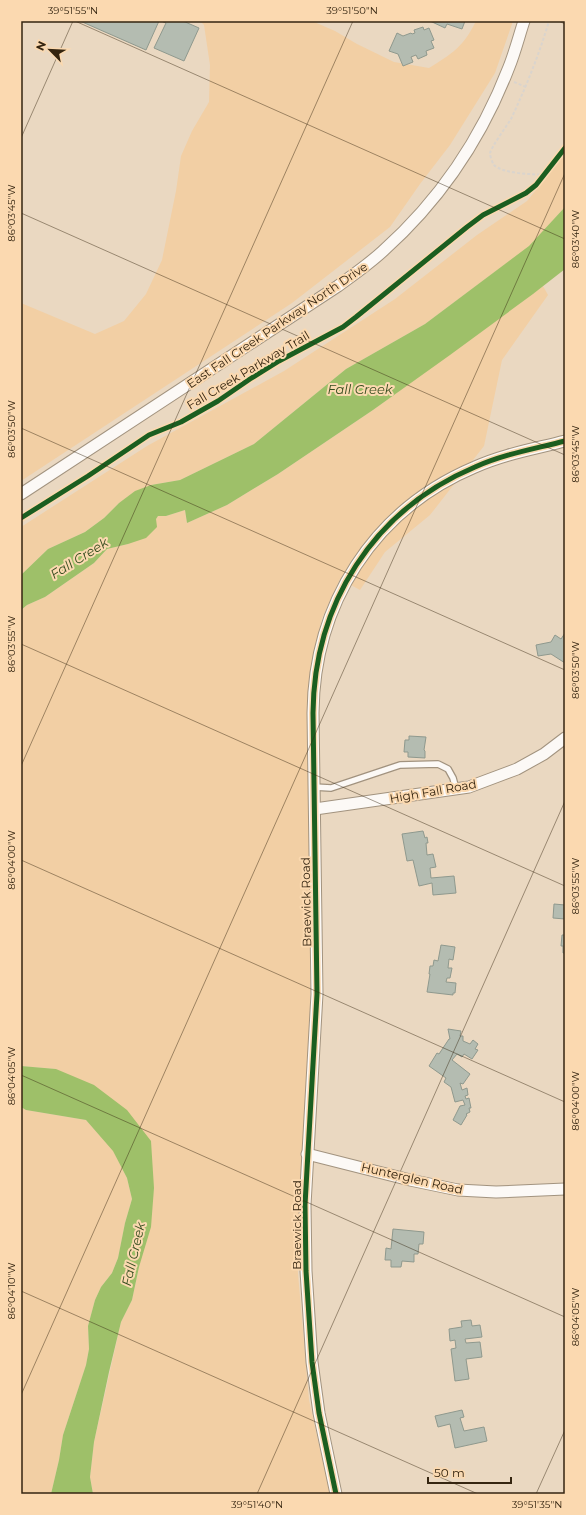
<svg xmlns="http://www.w3.org/2000/svg" width="586" height="1515" viewBox="0 0 586 1515" font-family="Montserrat,sans-serif">
<style>
.green{fill:#f2cfa4}
.water{fill:#9ec069}
.building{fill:#b4bcb1;stroke:#8f998e}
.lines{fill:none;stroke-linecap:round;stroke-linejoin:round}
.service-casing{stroke:#a2937f;stroke-width:8}
.minor-casing{stroke:#a2937f;stroke-width:13}
.path{stroke:#dad4cd;stroke-width:2;stroke-dasharray:3 2;stroke-linecap:butt}
.service{stroke:#fcf9f6;stroke-width:5.5}
.minor{stroke:#fcf9f6;stroke-width:11}
.cycleway-casing{stroke:#fbd9b0;stroke-width:8}
.cycleway{stroke:#1b5e20;stroke-width:5}
.ticks{fill:none;stroke:#352510;stroke-width:1;stroke-opacity:0.45}
.labels{text-anchor:middle;dominant-baseline:central;stroke-width:4;stroke-linejoin:round;paint-order:stroke}
.street-label{font-size:12px;fill:#352510;stroke:#fbd9b0}
.water-label{font-size:13px;font-style:italic;fill:#344b1e;stroke:#fbd9b0}
.neatline{fill:none;stroke:#352510;stroke-width:1.5}
.ticks-label{font-size:10px;text-anchor:middle;fill:#352510}
</style>
<rect width="100%" height="100%" fill="#ead8c1"/>
<g class="green">
<path d="M200,21h112l23,10 22,13 37,18 35,6c23,-14 35,-22 47,-47h37l-18,52 -45,72 -30,39 -30,43 -98,76 -271,178v-178l74,31 29,-13 22,-27 16,-34 14,-69 5,-35 11,-25 17,-29 1,-37 -6,-40z"/>
<path d="M565,154v53l-35,39 -105,78 -79,45 -92,75 -74,36 -29,5 -32,18 -15,15 -19,14 -37,17 -27,26v-48l126,-81 137,-75 111,-72 82,-64 50,-34z"/>
<path d="M543,286l5,9 -46,65 -18,86 -54,69 -45,37 -25,38 -20,-11 -18,39 -11,47 -1,356 -13,241 12,138 21,94h-237l-3,-17 4,-35 27,-120 11,-22 7,-33 15,-79 -98,-119 -35,-3v-456l6,-5 18,-8 49,-34 13,-14 21,-5 30,-28h8l19,-6 2,13 40,-18 51,-31 95,-64z"/>
<path d="M21,1107l5,3 60,10 27,30 14,28 5,21 -7,24 -7,35 -6,15 -11,14 -6,13 -7,26 1,23 -3,16 -23,70 -4,25 -8,34h-30z"/>
</g>
<g class="water">
<path d="M565,207v62l-32,25 -83,61 -77,55 -95,64 -51,31 -40,18 -2,-13 -19,6h-8l-2,3 1,8 -11,11 -18,6 -21,5 -13,14 -49,34 -18,8 -6,5v-35l27,-26 37,-17 19,-14 15,-15 16,-12 16,-6 29,-5 74,-36 92,-75 79,-45 104,-78z"/>
<path d="M21,1066l35,3 38,16 33,25 24,31 3,47 -3,39 -12,40 -7,33 -11,22 -12,50 -15,70 -4,35 3,17h-42l8,-34 4,-25 23,-70 3,-16 -1,-23 7,-26 6,-13 11,-14 6,-15 7,-35 7,-24 -5,-21 -14,-27 -27,-31 -60,-10 -5,-3z"/>
</g>
<g class="building">
<path d="M80,21h79l-13,29z"/>
<path d="M161,21h22l16,7 -15,33 -30,-13 12,-25z"/>
<path d="M430,21h35l-3,8 -15,-5 -2,4z"/>
<path d="M423,27l1,3 5,-2 5,12 -3,1 3,7 -8,3 1,4 -9,4 -2,-4 -5,2 2,5 -10,4 -5,-12 -9,-3 8,-18 6,3 8,-3 1,1 3,-1 -1,-3z"/>
<path d="M565,633v30l-14,-9 -13,2 -2,-11 15,-3 4,-7 6,4z"/>
<path d="M409,736l17,1 -2,13 1,1v7l-17,-1v-5h-4l1,-12h4z"/>
<path d="M423,831l2,7 2,-1 1,6h-2l1,12 6,-1 3,13 -6,1 1,10 23,-2 2,17 -23,2 -1,-12 -13,3 -6,-26 -6,1 -5,-27z"/>
<path d="M554,904l11,1v14l-12,-1z"/>
<path d="M562,935h3v18h-2v-7h-2z"/>
<path d="M441,945l14,2 -2,13 -4,-1 -1,9h4l-2,10h-3l-1,4 10,1 -1,10h-2v2l-26,-3 3,-18h-1l1,-8h3l1,-6 4,1z"/>
<path d="M448,1029l13,2 -1,5h3v5l7,3 3,-4 5,4 -3,5 3,1 -6,9 -8,-5 -2,3 -5,-3 -5,6 18,14 -7,10 -3,-1 2,7 5,-2 1,7 -3,1 1,3 3,-1 2,10h-2l1,4 -4,2 1,1 -6,10 -8,-5 7,-14 5,-1 -2,-5 -8,2 -4,-15 -7,-5 2,-4 -17,-12 8,-13 2,1 10,-15h1z"/>
<path d="M393,1229l31,3 -1,12h-4l-1,10h-4v8l-12,-1 -1,6h-10v-7h-6l1,-12 5,1z"/>
<path d="M471,1320l1,6 8,-1 2,12 -17,2 1,4 14,-1 2,15 -16,2 3,20 -14,2 -4,-32 5,-1 -1,-8 -5,1 -1,-12 13,-2 -1,-6z"/>
<path d="M462,1410l2,7 -4,1 4,13 20,-4 3,14 -32,7 -5,-24 -12,3 -3,-11z"/>
</g>
<g class="lines">
<g class="service-casing">
<path id="service" d="M314,787l17,1 69,-23 38,-1 10,5 5,9 3,11"/>
</g>
<g class="minor-casing">
<g id="minor">
<path d="M21,494l317,-208c15,-11 31,-22 45,-35 56,-50 99,-114 126,-184 6,-15 10,-31 15,-46"/>
<path d="M315,809l154,-22 48,-18 27,-15 21,-16"/>
<path d="M307,1154l103,26 48,10 38,2 69,-3"/>
<path d="M336,1494l-17,-81 -7,-51 -6,-91 -1,-66 12,-211 -4,-281c1,-109 60,-203 162,-246 29,-13 59,-18 90,-26"/>
</g>
</g>
<g class="path">
<path d="M514,82l12,5"/>
<path d="M545,175c-13,-1 -42,-1 -51,-10 -2,-3 -4,-9 -4,-12 2,-7 16,-26 21,-34 15,-32 28,-64 38,-98"/>
</g>
<use href="#service" class="service"/>
<use href="#minor" class="minor"/>
<g class="cycleway-casing">
<g id="cycleway">
<path d="M21,518l67,-42 61,-41 32,-13 37,-21 32,-22 29,-18 64,-34 13,-10 111,-90 16,-12 43,-22 10,-8 29,-37"/>
<path d="M336,1494l-17,-81 -7,-51 -6,-91 -1,-66 12,-211 -4,-281c1,-109 60,-203 162,-246 29,-13 59,-18 90,-26"/>
</g>
</g>
<use href="#cycleway" class="cycleway"/>
</g>
<path class="ticks" d="M75,21l490,218M559,21l6,3M21,138l52,-117M21,213l544,242M21,428l544,242M21,644l544,242M21,766l332,-745M21,860l544,242M21,1075l544,242M21,1291l457,203M21,1395l544,-1222M257,1494l308,-693M536,1494l29,-64"/>
<g class="labels">
<g class="street-label">
<text transform="translate(277 325) rotate(-34)">East Fall Creek Parkway North Drive</text>
<text transform="translate(248 370) rotate(-31)">Fall Creek Parkway Trail</text>
<text transform="translate(433 791) rotate(-10)">High Fall Road</text>
<text transform="translate(306 902) rotate(-91)">Braewick Road</text>
<text transform="translate(412 1178) rotate(13)">Hunterglen Road</text>
<text transform="translate(296 1225) rotate(-90)">Braewick Road</text>
</g>
<g class="water-label">
<text x="360" y="389">Fall Creek</text>
<text transform="translate(79 558) rotate(-32)">Fall Creek</text>
<text transform="translate(133 1254) rotate(-77)">Fall Creek</text>
</g>
</g>
<rect width="586" height="1515" fill="none" stroke="#fbd9b0" stroke-width="44"/>
<g transform="translate(50 50) rotate(294)" stroke="#fbd9b0" stroke-width="3" paint-order="stroke">
<path d="M0-3L7 15L0 10L-7 15Z" fill="#352510"/>
<text y="-6" font-size="11" font-weight="bold" text-anchor="middle" fill="#352510">N</text>
</g>
<path d="M428 1477v6h83v-6" fill="none" stroke="#352510" stroke-width="2"/>
<text x="434" y="1477" font-size="12" fill="#352510" stroke="#fbd9b0" stroke-width="3" paint-order="stroke">50 m</text>
<rect x="22" y="22" width="542" height="1471" class="neatline"/>
<g class="ticks-label">
<text x="73" y="14">39°51'55"N</text>
<text x="352" y="14">39°51'50"N</text>
<text transform="translate(11 213) rotate(-90)" y="4">86°03'45"W</text>
<text transform="translate(575 239) rotate(-90)" y="4">86°03'40"W</text>
<text transform="translate(11 429) rotate(-90)" y="4">86°03'50"W</text>
<text transform="translate(575 454) rotate(-90)" y="4">86°03'45"W</text>
<text transform="translate(11 644) rotate(-90)" y="4">86°03'55"W</text>
<text transform="translate(575 670) rotate(-90)" y="4">86°03'50"W</text>
<text transform="translate(11 860) rotate(-90)" y="4">86°04'00"W</text>
<text transform="translate(575 886) rotate(-90)" y="4">86°03'55"W</text>
<text transform="translate(11 1076) rotate(-90)" y="4">86°04'05"W</text>
<text transform="translate(575 1101) rotate(-90)" y="4">86°04'00"W</text>
<text transform="translate(11 1291) rotate(-90)" y="4">86°04'10"W</text>
<text transform="translate(575 1317) rotate(-90)" y="4">86°04'05"W</text>
<text x="257" y="1508">39°51'40"N</text>
<text x="537" y="1508">39°51'35"N</text>
</g>
</svg>
